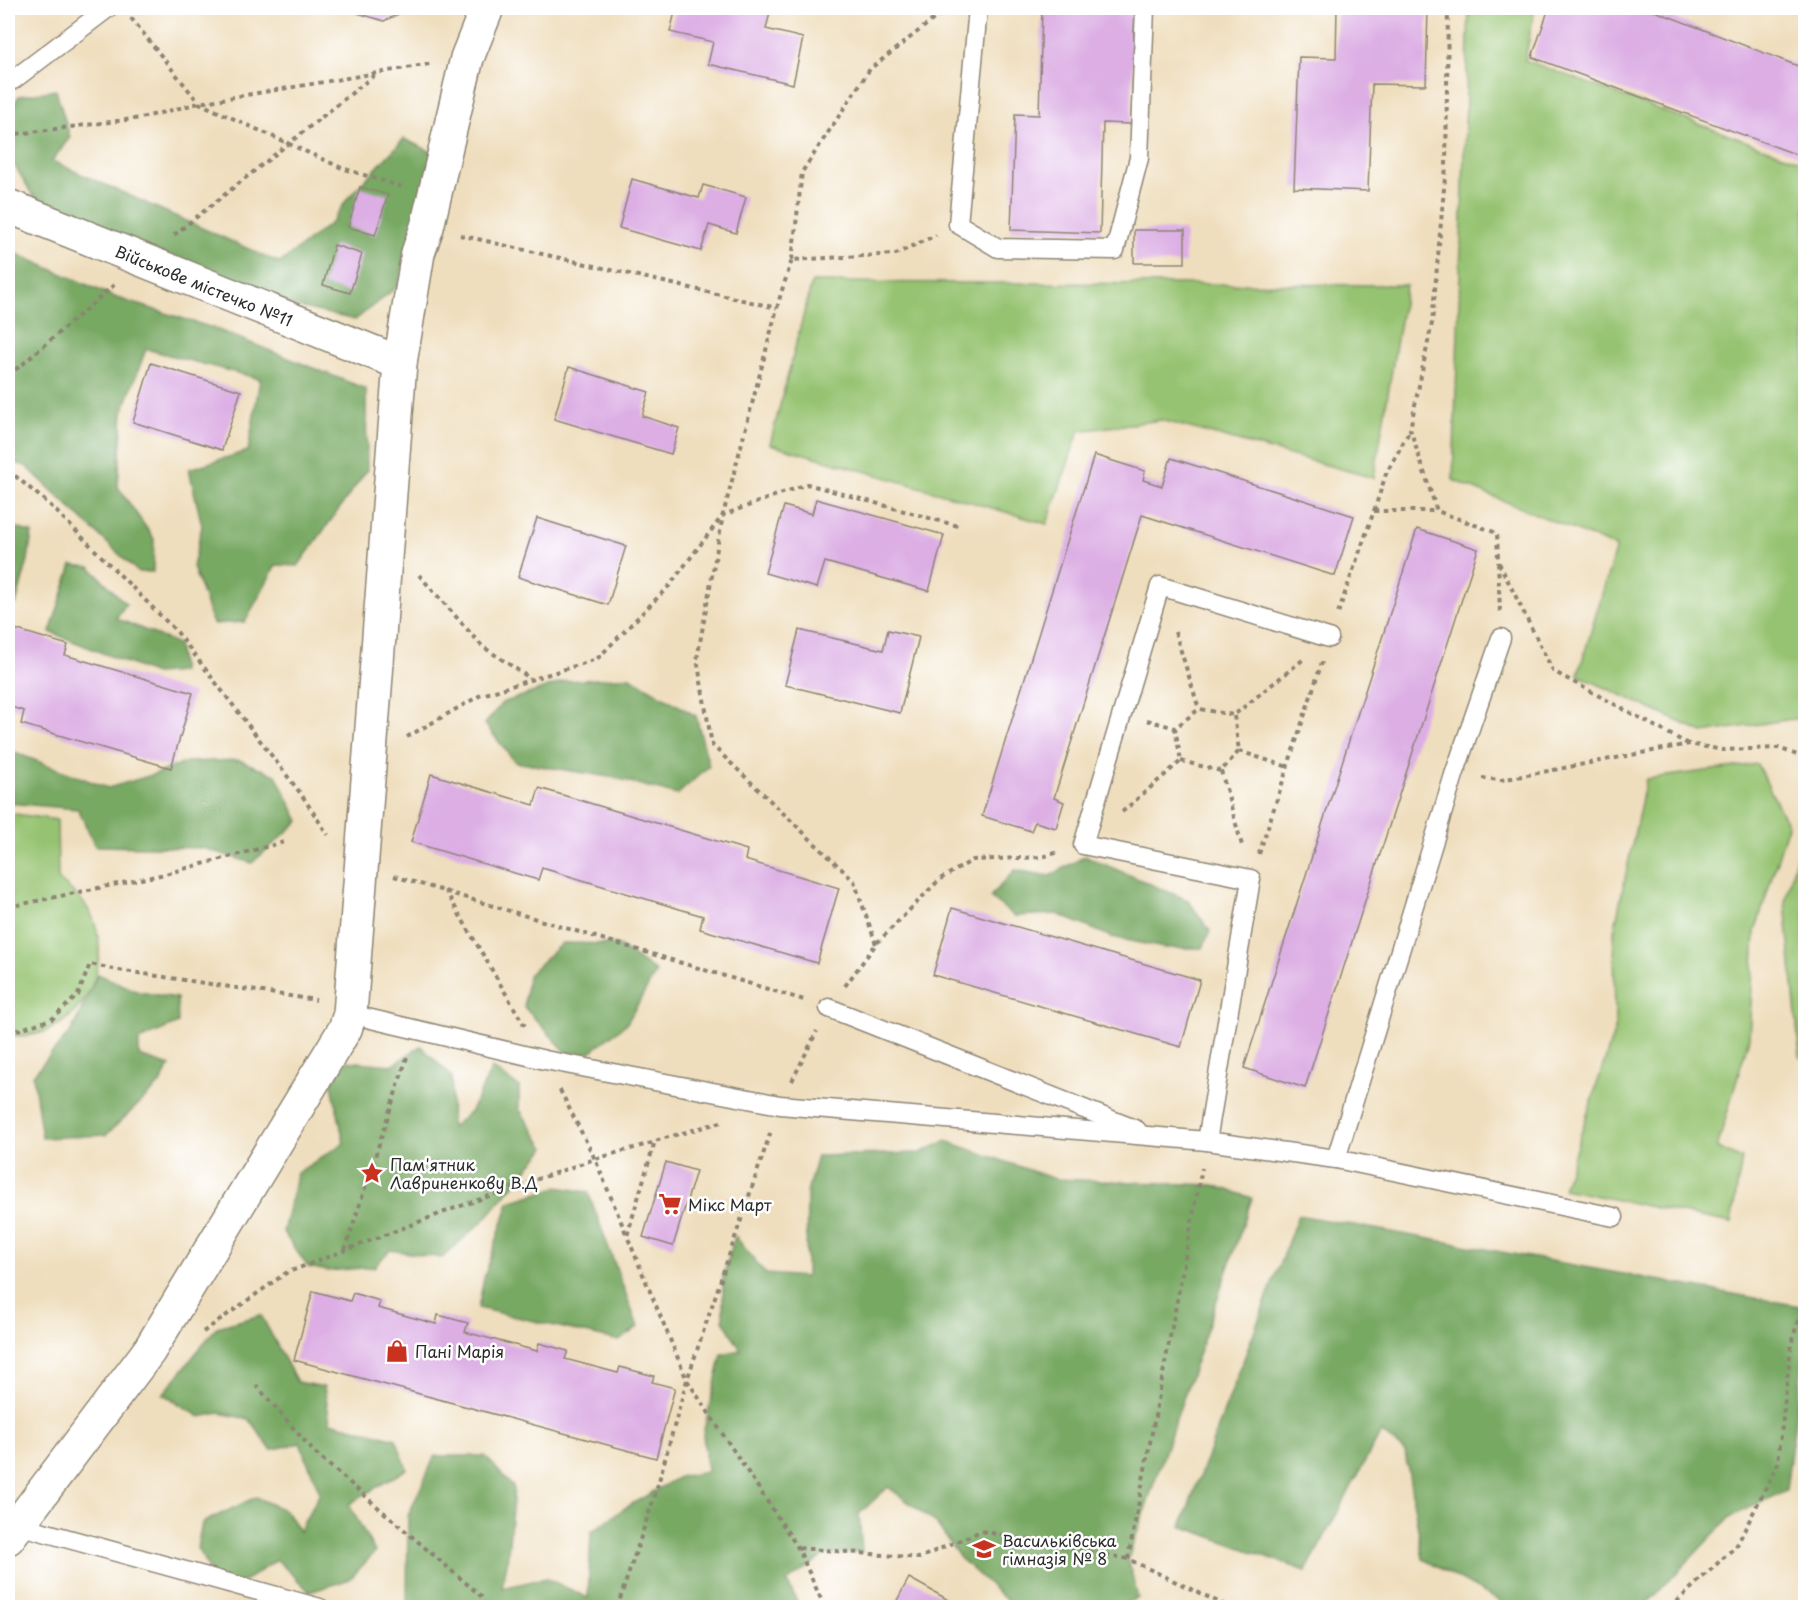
<svg xmlns="http://www.w3.org/2000/svg" width="1813" height="1615" viewBox="0 0 1813 1615" font-family="'Playpen Sans',sans-serif">
<style>
.green{fill:#96c371;stroke:#60774e;stroke-width:1.5}
.forest{fill:#78a963;stroke:#526a47;stroke-width:1.5}
.building{fill:#dcaee4}
.lines{fill:none;stroke-linecap:round;stroke-linejoin:round}
.service-casing{stroke:#8d8474;stroke-width:21}
.minor-casing{stroke:#8d8474;stroke-width:36}
.path{stroke:#8d8474;stroke-width:4;stroke-dasharray:4.5 4.5;stroke-linecap:butt}
.service{stroke:#fff;stroke-width:18}
.minor{stroke:#fff;stroke-width:33}
.labels{text-anchor:middle;dominant-baseline:central;stroke-width:5;stroke-linejoin:round;paint-order:stroke}
.street-label{font-size:16px;fill:#2b2b2b;stroke:#fff}
.poi-label{font-size:16px;fill:#2b2b2b;stroke:#fff;text-anchor:start}
</style>
<rect width="100%" height="100%" fill="#fff"/>
<filter id="ink" filterUnits="userSpaceOnUse"><feTurbulence type="fractalNoise" baseFrequency=".0167" numOctaves="2"/><feDisplacementMap in="SourceGraphic" scale="12" xChannelSelector="R" yChannelSelector="G"/><feConvolveMatrix kernelMatrix="1 2 1 2 8 2 1 2 1" color-interpolation-filters="sRGB"/></filter>
<filter id="wash" filterUnits="userSpaceOnUse"><feTurbulence type="fractalNoise" baseFrequency=".008" numOctaves="4" result="noise"/><feDisplacementMap in="SourceGraphic" scale="24" xChannelSelector="R" yChannelSelector="G"/><feGaussianBlur stdDeviation="1.35" result="paint"/><feColorMatrix in="noise" values="0 0 0 0 0 0 0 0 0 0 0 0 0 0 0 0 0 1.4 0 .05"/><feComposite in="paint" operator="in"/></filter>
<g filter="url(#wash)">
<rect width="100%" height="100%" fill="#efdebd"/>
<g class="green">
<path d="M1469,8h66l-10,52 280,103v554l-102,16 -125,-58 38,-128 -163,-67z"/>
<path d="M812,282l594,3 -32,193 -213,-58 -82,11 -32,93 -277,-80z"/>
<path d="M1757,764l31,61 -33,107 -6,106 -32,110 25,11 -11,64 -168,-34 52,-160 -1,-98 32,-152z"/>
<path d="M8,813l49,7 1,59c14,12 30,24 36,42 21,57 -24,123 -86,114z"/>
<path d="M1805,822v241l-5,-6 -15,-155z"/>
</g>
<g class="forest">
<path d="M56,90l14,47 -18,24 228,102 52,-41 16,-24 56,-59 30,14 -36,133 -43,34 -78,-18 -240,-100 -29,-47v-41l11,-18z"/>
<path d="M8,250l109,48 96,30 153,61 1,81 -69,96 -22,-1 -31,57 -32,2 -20,-57 9,-41 -13,-57 59,-18 12,-72 -114,-30 -23,62 -5,76 36,52 -1,33h-15l-112,-106 -18,-5z"/>
<path d="M8,525l24,8 -4,27 -12,44h-8z"/>
<path d="M72,565l18,2 36,37 -10,14 62,26 4,28 -27,2 -105,-42z"/>
<path d="M630,677l66,39 13,50 -32,29 -61,-17 -101,-16 -30,-38 17,-21 64,-22z"/>
<path d="M8,750l100,38 41,-12 38,-14 52,-2 37,15 23,46 -47,42 -49,-15 -108,-2 -17,-37 -70,-6z"/>
<path d="M1085,856l103,44 22,31 -7,17h-39l-52,-11 -55,-23 -43,2 -24,-19 25,-27 35,6z"/>
<path d="M562,943l54,1 40,28 -29,51 -38,30h-22l-43,-46 4,-32z"/>
<path d="M98,974l41,18 38,6 1,25 -39,17v16l31,10 -11,19 -53,50 -64,3 -9,-63 39,-45z"/>
<path d="M421,1046l31,31 -1,51 20,-17 21,-43 27,19v22l26,39 -60,71 -43,39 -52,-8 -16,17 -46,4 -20,-4 -25,-35 14,-59 47,-30 -13,-63 16,-19 45,4z"/>
<path d="M946,1141l109,38 158,6 39,13 -124,361 10,39 -23,9h-101l-54,-49 -24,-35 -48,-36 -29,27 3,38 -36,2 -39,28 13,25 -385,1 -8,-6 1,-86 27,-60h50l29,32 -7,75 -5,25 44,-10 42,20 3,-66 34,-24 54,-31 28,-5 -4,-38 19,-80 19,-4 -18,-30v-43l12,-41 31,38 40,3 1,-85 10,-36 103,-3z"/>
<path d="M557,1187l31,5 50,135 -19,14 -141,-33 6,-30 25,-76z"/>
<path d="M1298,1215l507,92v35l-19,148 -57,28 -85,89h-134l-87,-48 -18,-107 -24,-20 -75,139 -125,-45z"/>
<path d="M261,1315l36,67 27,5 6,35 66,17 11,30 -58,35 26,48 -25,27 -40,13 -33,-32 -54,35 -26,-47 5,-25 54,-26 30,14 13,20 21,-38 -20,-50 -29,7 -22,-31 -30,-6 -19,4 -37,-23 54,-67z"/>
</g>
<g id="blocks">
<g class="building">
<path d="M341,8h65l-1,3 -21,10z"/>
<path d="M676,8h95l-5,21 37,9 -10,46 -85,-20 5,-22 -43,-10z"/>
<path d="M1042,8h93l-4,116 -28,-1 -3,110 -89,-3 4,-116 24,1z"/>
<path d="M1337,8h91l-2,77 -54,-1 -4,107 -74,-3 5,-131 37,1z"/>
<path d="M1549,8h98l159,61v89l-274,-101z"/>
<path d="M632,179l67,19 4,-13 43,12 -10,36 -27,-8 -8,26 -82,-23z"/>
<path d="M360,187l28,8 -13,40 -27,-8z"/>
<rect x="1134" y="230" width="51" height="33"/>
<path d="M334,245l28,9 -12,39 -27,-8z"/>
<path d="M151,363l90,28 -19,59 -89,-28z"/>
<path d="M569,367l80,25 -7,24 37,12 -8,26 -117,-35z"/>
<path d="M1094,455l51,16 -2,9 19,6 9,-28 183,58 -19,60 -193,-61 -88,283 10,4 -8,26 -21,-6 -4,9 -49,-15z"/>
<path d="M816,499l128,36 -15,56 -104,-29 -8,26 -52,-15 19,-67 28,8z"/>
<path d="M537,518l89,28 -18,59 -90,-28z"/>
<path d="M1417,529l61,20 -173,539 -61,-20z"/>
<path d="M8,627l60,18 -3,10 128,38 -22,75 -150,-44 3,-13 -16,-5z"/>
<path d="M799,630l84,20 5,-20 31,7 -19,76 -115,-28z"/>
<path d="M431,774l103,31 5,-17 208,62 -2,10 94,28 -22,75 -117,-34 3,-13 -161,-48 -4,12 -127,-38z"/>
<path d="M952,908l248,72 -19,67 -248,-72z"/>
<path d="M666,1162l30,9 -23,75 -30,-9z"/>
<path d="M313,1291l37,10 3,-8 27,8 -2,7 58,16 2,-9 30,8 -3,9 72,19 2,-8 29,8 -3,8 53,14 2,-6 34,9 -2,6 23,6 -19,70 -362,-98z"/>
<path d="M909,1578l54,30h-70z"/>
</g>
</g>
</g>
<g filter="url(#ink)">
<use href="#blocks" fill-opacity="0" stroke="#8d8474" stroke-width="1.5"/>
<g class="lines">
<g class="service-casing">
<g id="service">
<path d="M978,8l-20,216 40,24 117,2 24,-92 6,-150"/>
<path d="M8,82l5,-2 95,-72"/>
<path d="M829,1008l308,122"/>
<path d="M350,1014l195,46 235,45 427,36 129,18 278,58"/>
<path d="M1207,1141l44,-262 -168,-34 77,-259 169,52"/>
<path d="M1336,1159l118,-384 47,-137"/>
<path d="M18,1525l302,83"/>
</g>
</g>
<g class="minor-casing">
<g id="minor">
<path d="M8,206l392,157"/>
<path d="M8,1538l141,-187 196,-322 5,-15 50,-651 18,-110 9,-26 40,-169 20,-50"/>
</g>
</g>
<g class="path">
<path d="M1448,8l-2,158 -14,157 -22,106 27,82 60,22 3,80"/>
<path d="M131,18l68,85 143,65 60,19"/>
<path d="M8,135l133,-17 58,-15 231,-39"/>
<path d="M174,235l203,-162"/>
<path d="M460,235l317,73"/>
<path d="M792,260l10,-88 68,-103 78,-61"/>
<path d="M8,375l15,-11 92,-80"/>
<path d="M8,470l42,35 127,127 124,162 27,41"/>
<path d="M1374,511l12,-37 24,-44"/>
<path d="M1499,563l54,108 135,73"/>
<path d="M419,575l63,71 49,33"/>
<path d="M1338,613l36,-102h63"/>
<path d="M1175,632l24,77"/>
<path d="M1147,720l28,8"/>
<path d="M407,737l72,-41 118,-37 72,-73 54,-71 58,-222 11,-33 104,-6 40,-19"/>
<path d="M1239,751l49,16"/>
<path d="M1181,761l40,10 18,-20 -5,-36"/>
<path d="M1221,771l22,78"/>
<path d="M1482,778l19,2 188,-36 34,6 55,-2 28,10"/>
<path d="M1122,812l59,-51 -6,-33 24,-19 35,6 71,-57"/>
<path d="M1259,854l63,-192"/>
<path d="M394,876l410,124"/>
<path d="M445,890l81,138"/>
<path d="M1806,900v7"/>
<path d="M8,907l157,-33 123,-33"/>
<path d="M876,944l-22,-63 -142,-136 -15,-86 26,-144 84,-31 151,42"/>
<path d="M845,986l31,-42 64,-65 33,-19 69,-3 17,-5"/>
<path d="M8,1033l44,-14 26,-24 12,-31 28,6 198,30"/>
<path d="M792,1081l25,-50"/>
<path d="M560,1090l35,69 32,77"/>
<path d="M721,1122l-66,19 -28,95 60,144 111,168 27,60"/>
<path d="M345,1250l63,-196"/>
<path d="M203,1332l83,-59 169,-65 140,-49 60,-17"/>
<path d="M256,1385l59,68 166,143 5,12"/>
<path d="M799,1548l120,10 62,-27 147,28 103,49"/>
<path d="M1128,1559l74,-391"/>
<path d="M617,1608l38,-113 32,-115 84,-249"/>
<path d="M1670,1608l67,-63 41,-82 13,-118 15,-52"/>
</g>
<use href="#service" class="service"/>
<use href="#minor" class="minor"/>
</g>
</g>
<defs>
<g id="sight-bare" transform="scale(1.8)"><path d="M0-6L1.8-2.2L6-1.7L2.9 1.2L3.7 5.4L0 3.3L-3.7 5.4L-2.9 1.2L-6-1.7L-1.8-2.2Z" fill="#c8321e" stroke="#fff" stroke-width="2.5" paint-order="stroke"/></g>
<g id="supermarket-bare" transform="scale(1.8)"><path d="M-6-5.5h2.5l.6 2H6L4.5 2H-2.5L-4.4-4H-6ZM-1.5 3.2a1.3 1.3 0 1 0 .1 0ZM3 3.2a1.3 1.3 0 1 0 .1 0Z" fill="#c8321e" stroke="#fff" stroke-width="2.5" paint-order="stroke"/></g>
<g id="shop-bare" transform="scale(1.8)"><path d="M-5-2.5h2.3a2.7 3.5 0 0 1 5.4 0H5L5.5 6h-11ZM-1.5-2.5h3a1.5 2.3 0 0 0-3 0Z" fill="#c8321e" stroke="#fff" stroke-width="2.5" paint-order="stroke"/></g>
<g id="school-bare" transform="scale(1.8)"><path d="M0-5L7-2L0 1L-7-2ZM-4 1L0 2.5L4 1V4Q0 6-4 4Z" fill="#c8321e" stroke="#fff" stroke-width="2.5" paint-order="stroke"/></g>
</defs>
<g fill-rule="evenodd">
<use href="#sight-bare" x="372" y="1173"/>
<use href="#supermarket-bare" x="670" y="1204"/>
<use href="#shop-bare" x="397" y="1351"/>
<use href="#school-bare" x="984" y="1549"/>
</g>
<g class="labels">
<g class="street-label">
<text transform="translate(204 285) rotate(22)">Військове містечко №11</text>
</g>
<g class="poi-label">
<text x="390" y="1164">Пам'ятник<tspan x="390" dy="18">Лавриненкову В.Д</tspan></text>
<text x="688" y="1204">Мікс Март</text>
<text x="415" y="1351">Панi Марiя</text>
<text x="1002" y="1540">Васильківська<tspan x="1002" dy="18">гімназія № 8</tspan></text>
</g>
</g>
<rect width="1813" height="1615" fill="none" stroke="#fff" stroke-width="30"/>
</svg>
